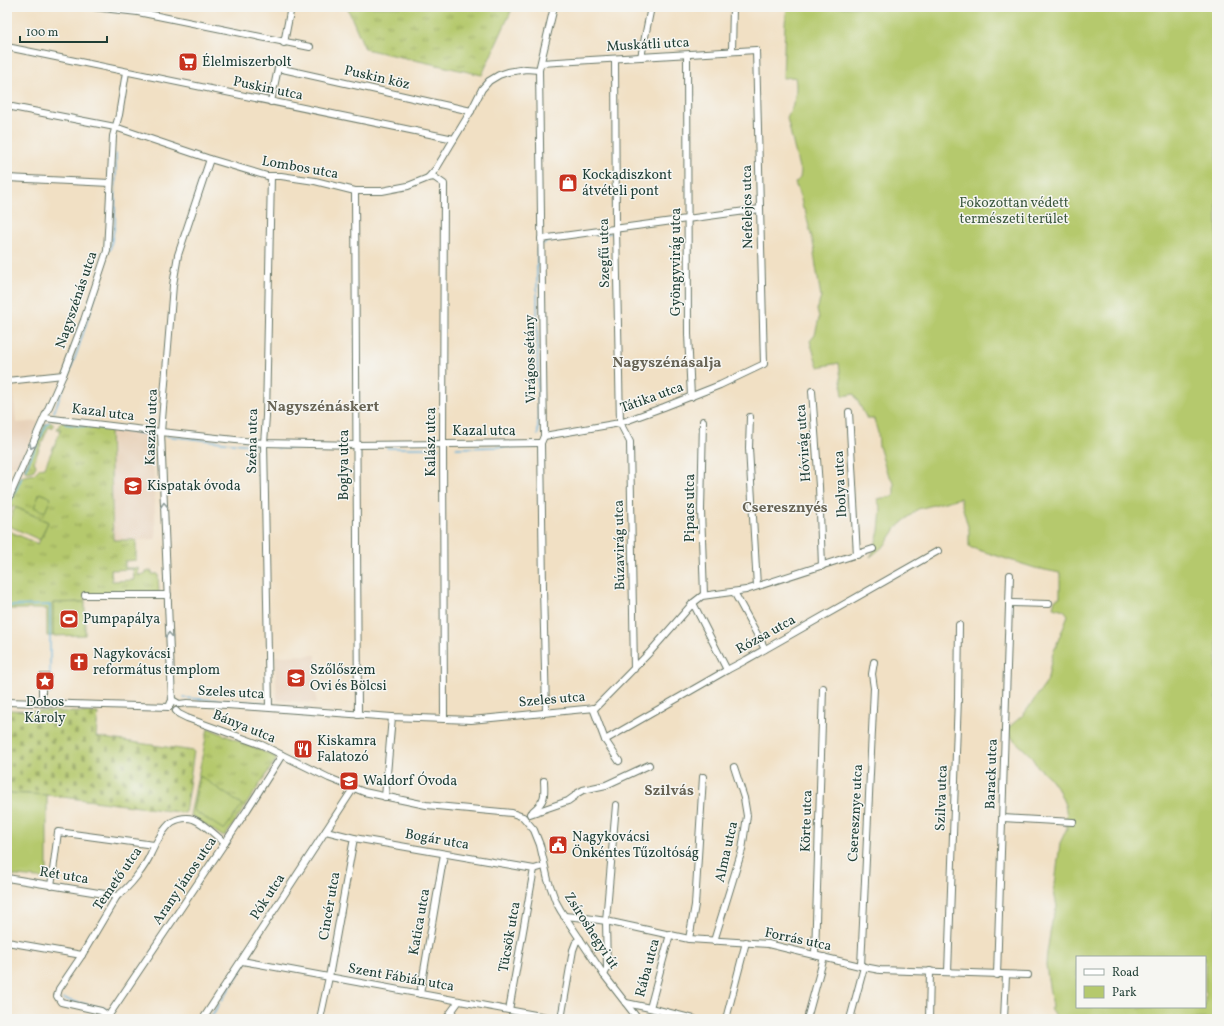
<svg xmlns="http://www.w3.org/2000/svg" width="1224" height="1026" viewBox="0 0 1224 1026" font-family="Vollkorn,serif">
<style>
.built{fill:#e7d0b7}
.grass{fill:url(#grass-tufts);stroke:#6a8350;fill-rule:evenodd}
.cemetery{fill:url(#cemetery-stones);stroke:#6a8350}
.park{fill:#b5c96d;stroke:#6a8350;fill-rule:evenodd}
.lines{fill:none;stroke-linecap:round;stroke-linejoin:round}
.stream{stroke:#61b0db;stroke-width:1.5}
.street-casing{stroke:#687666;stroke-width:8}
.street{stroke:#fff;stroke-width:6}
.oneway{stroke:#8f9e9a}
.labels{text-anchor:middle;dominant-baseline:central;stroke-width:3;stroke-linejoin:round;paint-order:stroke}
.street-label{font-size:14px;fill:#1f3d34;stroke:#f6f6f2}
.poi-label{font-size:14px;fill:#1f3d34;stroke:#f6f6f2;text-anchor:start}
.park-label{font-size:14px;fill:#3d593f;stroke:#f6f6f2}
.neighbourhood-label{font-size:15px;font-weight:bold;fill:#686455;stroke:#f6f6f2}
</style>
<defs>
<pattern id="grass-tufts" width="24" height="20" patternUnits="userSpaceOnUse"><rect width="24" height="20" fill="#b5c96d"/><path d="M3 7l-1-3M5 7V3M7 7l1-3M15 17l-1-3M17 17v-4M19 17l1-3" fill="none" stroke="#93a45a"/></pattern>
<pattern id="cemetery-stones" width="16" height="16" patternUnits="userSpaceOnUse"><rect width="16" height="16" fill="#b5c96d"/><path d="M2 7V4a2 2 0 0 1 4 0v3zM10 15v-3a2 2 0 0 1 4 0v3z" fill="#93a45a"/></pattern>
</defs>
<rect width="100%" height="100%" fill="#f6f6f2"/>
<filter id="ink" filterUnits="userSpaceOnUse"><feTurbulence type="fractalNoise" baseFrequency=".025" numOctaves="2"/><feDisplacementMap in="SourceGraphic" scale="8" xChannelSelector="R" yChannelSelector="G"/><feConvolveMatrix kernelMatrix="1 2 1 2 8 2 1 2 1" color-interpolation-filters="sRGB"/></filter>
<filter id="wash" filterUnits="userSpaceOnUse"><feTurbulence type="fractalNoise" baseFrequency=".012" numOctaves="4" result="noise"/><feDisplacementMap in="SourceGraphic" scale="16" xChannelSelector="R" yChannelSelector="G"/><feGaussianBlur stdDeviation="0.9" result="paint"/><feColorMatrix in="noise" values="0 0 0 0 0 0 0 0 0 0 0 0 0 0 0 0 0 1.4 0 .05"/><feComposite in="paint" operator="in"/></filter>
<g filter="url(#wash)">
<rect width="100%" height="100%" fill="#f1e0c4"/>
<g class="built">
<path d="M13,384l3,39 23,-2 -21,44 -11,1v-81z"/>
<path d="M110,429l42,5 4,105 -43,2z"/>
<path d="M316,655v48l-39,-3 -2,-44z"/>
</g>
<g class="grass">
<path d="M347,7h166l-31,68 -117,-26z"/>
<path d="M50,422l4,3 -2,4 -3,-3 -15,35 2,5 -3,5 -7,1 -2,-3 21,-45z"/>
<path d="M61,422l49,7 3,111h23v20l-11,1v7h13v7l8,-1v-3h6v3h6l1,19 -74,3v6l-32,1v33h-6v-27h-40v-79l31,14 10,-22 -35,-16 -4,8 -2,-1v-6l13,-30 14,-3 6,-6 5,-1 16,-38h-4zM133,569l1,11 -22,1 -1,-11z"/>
<path d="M208,728l68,29v3l-50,75 -4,1 -32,-21z"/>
</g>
<path class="cemetery" d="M7,710l91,3 -2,24 98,14 -9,62 -138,-18 -40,-2z"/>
<g class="park">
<path d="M787,7h430v1012h-160l-7,-11 2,-1 -6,-42 1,-12 5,-32 5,-14 -3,-15 6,-49 7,-15v-3h-2v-8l2,-1 -2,-11 -6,-14 -10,-14 -12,-11 -7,-11 -22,-21v-6l16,-14 23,-32 5,-26 16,-41 -4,-5 -11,-3 2,-8 5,-2v-24l-25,-5 -66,-21v-17l-9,-32 -42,11 -21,18 -12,18 -15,12 3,-5 6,-21 2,-22 -4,-10 17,-3v-13l-8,-13 -7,-24 -1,-13 -4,-14h-7l-13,-25 -11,2 -4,-33 -21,4 -8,-26 5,-6 4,-17 -2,-8 4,-13 -7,-43 1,-1c-2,-14 -7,-28 -10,-43l-2,-1 -2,-10 -6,-16 5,-5 1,-7 -2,-3 -12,-50c7,-13 11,-26 8,-41l-12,1 2,-55zM1077,957h128v50h-128z"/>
<path d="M40,493l11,5 -6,14 -11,-5z"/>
<path d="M15,507l33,15 -8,18 -33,-15z"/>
<path d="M85,602v33l-32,1v-33z"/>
<path d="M200,776l42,29 -18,25 -31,-20z"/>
<path d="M7,793l40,2v84l-40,-4z"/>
</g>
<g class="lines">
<g class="stream">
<path d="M595,235l16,-2"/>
<path d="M544,244l2,-2 15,-3"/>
<path d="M537,249l1,186"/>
<path d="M110,250l5,-26 1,-70"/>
<path d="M54,412l23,-60 20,-62"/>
<path d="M65,424l82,10"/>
<path d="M167,436l94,10"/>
<path d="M277,448h58"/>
<path d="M387,448h52"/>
<path d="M456,448l82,-2"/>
<path d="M25,470l22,-46 2,-2"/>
<path d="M7,510l15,-33"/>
<path d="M7,606l43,-1v89"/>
<path d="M184,698l79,5"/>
<path d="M63,999l44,10"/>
<path d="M222,1000l22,-34"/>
<path d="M211,1017l8,-13"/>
</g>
</g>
</g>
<g filter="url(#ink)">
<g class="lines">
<g class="street-casing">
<g id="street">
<path d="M93,7l45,5 172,35"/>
<path d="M284,43l7,-36"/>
<path d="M7,47l447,92"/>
<path d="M732,51l1,-44"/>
<path d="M687,55l1,279 3,63"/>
<path d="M641,57l10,-50"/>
<path d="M615,59l1,169 4,195 10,19 4,227"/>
<path d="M541,63l215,-13 8,314 -44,21 -56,22 -44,16 -76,13"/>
<path d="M271,102l7,-34 193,43"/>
<path d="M7,106l108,21 95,32 57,17h14l34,5 40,10h27l26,-5 20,-8 8,-9 18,-30 17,-28 11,-22 7,-8 10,-6 9,-3 18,-3 13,1"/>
<path d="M7,178l103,5"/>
<path d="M428,178l6,-1 10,7 -1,259 1,276"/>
<path d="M355,191l3,524"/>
<path d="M541,239l219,-30"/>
<path d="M7,381l56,-6"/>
<path d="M812,391l7,95 3,80"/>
<path d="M849,412l8,143"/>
<path d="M750,417l-1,31 8,138"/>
<path d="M45,418l116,14 103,11 92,2 185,-2"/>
<path d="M703,421l-2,89 3,85"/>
<path d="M7,502l56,-127 21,-55 23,-69 6,-115 6,-21 7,-43"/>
<path d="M734,592l31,57"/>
<path d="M85,595h83"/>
<path d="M693,603l34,67"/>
<path d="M1009,603l40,1"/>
<path d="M172,701l-11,-269 12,-147 5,-30 32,-96"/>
<path d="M7,702l162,5"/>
<path d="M42,703v-26h6"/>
<path d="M169,707l2,-5 3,-1 5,3 8,-1 40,2 165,12 79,3 124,-12 55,-56 43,-49 9,-7 44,-6 127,-41"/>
<path d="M269,707l-5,-264 2,-27 5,-240"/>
<path d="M593,708l12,32 14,21"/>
<path d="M176,711l3,3 8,4 75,27 67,33 35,14 62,13 86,8 11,4 11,13 6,15 8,35 8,22 5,9 43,64 34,44"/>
<path d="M546,712l-3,-124 -2,-145 3,-7 -5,-366 15,-63"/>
<path d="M605,740l122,-70 19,-10 192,-109"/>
<path d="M385,797l7,-80"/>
<path d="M533,811c12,-10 12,-15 11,-30"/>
<path d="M530,814l38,-13 7,-5 1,-2 7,-4 23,-5 43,-20"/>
<path d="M1003,818l70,4"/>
<path d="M326,831l28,7 180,31 10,-3"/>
<path d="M7,878l110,18"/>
<path d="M51,886l7,-54 96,13"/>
<path d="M564,916l22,2 20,3 83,18 79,5 96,23 16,3 148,5"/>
<path d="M689,939l6,-34 8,-128"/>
<path d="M714,941l28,-91 5,-34 -3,-18 -10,-31"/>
<path d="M7,942l75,13"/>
<path d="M815,955l8,-267"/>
<path d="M242,961l315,58"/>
<path d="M861,966l13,-278 -2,-14 2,-12"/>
<path d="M948,972l10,-274 1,-73"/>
<path d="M604,975l3,-6 -1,-48 10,-116"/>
<path d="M997,975l13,-400"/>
<path d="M420,994l24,-140"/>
<path d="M626,1003l24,5 44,11"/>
<path d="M650,1008l20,-74"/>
<path d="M509,1010l25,-141"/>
<path d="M108,1016l-7,-5 -40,-9 -4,-6 2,-7 23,-34 35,-59c12,-8 29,-30 34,-43 4,-9 13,-25 21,-31 6,-3 14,-5 21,-3 11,4 23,17 32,24"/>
<path d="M107,1018l140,-208 35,-55"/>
<path d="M203,1019l150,-230"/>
<path d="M320,1019l9,-42 25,-139"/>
<path d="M446,1019l13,-18"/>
<path d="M561,1019l12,-69 3,-8 4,-3"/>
<path d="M726,1019l20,-77"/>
<path d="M807,1019l17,-62"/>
<path d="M850,1019l14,-52"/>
<path d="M929,1019l1,-48"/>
<path d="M1004,1019l2,-44"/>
</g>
</g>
<use href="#street" class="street"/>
</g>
<defs><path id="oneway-chevron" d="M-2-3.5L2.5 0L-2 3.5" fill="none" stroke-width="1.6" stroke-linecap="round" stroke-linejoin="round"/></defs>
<g class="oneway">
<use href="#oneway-chevron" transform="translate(32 446) rotate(114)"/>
<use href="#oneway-chevron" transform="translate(164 505) rotate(-93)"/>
<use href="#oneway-chevron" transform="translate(169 635) rotate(-93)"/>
</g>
</g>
<defs>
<g id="supermarket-square" transform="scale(1)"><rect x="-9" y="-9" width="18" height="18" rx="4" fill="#c8321e" stroke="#f6f6f2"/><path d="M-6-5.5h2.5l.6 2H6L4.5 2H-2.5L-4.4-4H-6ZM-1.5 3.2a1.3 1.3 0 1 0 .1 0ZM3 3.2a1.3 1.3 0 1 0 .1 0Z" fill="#fff"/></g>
<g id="shop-square" transform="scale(1)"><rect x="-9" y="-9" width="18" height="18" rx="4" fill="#c8321e" stroke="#f6f6f2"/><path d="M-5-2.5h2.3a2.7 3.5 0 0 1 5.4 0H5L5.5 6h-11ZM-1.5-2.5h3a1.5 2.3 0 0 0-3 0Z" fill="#fff"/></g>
<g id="school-square" transform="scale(1)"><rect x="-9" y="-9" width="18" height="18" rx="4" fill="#c8321e" stroke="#f6f6f2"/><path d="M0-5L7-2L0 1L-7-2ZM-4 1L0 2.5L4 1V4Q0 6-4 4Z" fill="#fff"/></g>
<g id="stadium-square" transform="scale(1)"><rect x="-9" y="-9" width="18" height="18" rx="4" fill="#c8321e" stroke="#f6f6f2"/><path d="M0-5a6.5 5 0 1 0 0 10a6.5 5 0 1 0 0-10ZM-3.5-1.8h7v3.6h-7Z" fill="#fff"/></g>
<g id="church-square" transform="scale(1)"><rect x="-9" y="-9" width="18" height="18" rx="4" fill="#c8321e" stroke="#f6f6f2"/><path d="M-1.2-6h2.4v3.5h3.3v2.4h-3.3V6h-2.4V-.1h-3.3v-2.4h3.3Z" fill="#fff"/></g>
<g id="sight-square" transform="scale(1)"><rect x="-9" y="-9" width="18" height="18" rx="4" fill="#c8321e" stroke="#f6f6f2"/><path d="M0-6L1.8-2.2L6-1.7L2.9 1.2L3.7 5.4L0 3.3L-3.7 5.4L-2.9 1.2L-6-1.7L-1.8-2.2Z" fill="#fff"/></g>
<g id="restaurant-square" transform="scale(1)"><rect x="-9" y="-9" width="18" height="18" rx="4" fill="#c8321e" stroke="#f6f6f2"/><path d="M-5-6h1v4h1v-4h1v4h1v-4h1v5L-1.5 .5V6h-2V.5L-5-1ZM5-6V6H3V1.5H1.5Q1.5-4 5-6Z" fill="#fff"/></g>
<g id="civic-square" transform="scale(1)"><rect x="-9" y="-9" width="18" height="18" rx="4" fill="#c8321e" stroke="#f6f6f2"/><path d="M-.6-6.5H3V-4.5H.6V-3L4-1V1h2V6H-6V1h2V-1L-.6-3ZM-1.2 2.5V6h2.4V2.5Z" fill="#fff"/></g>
</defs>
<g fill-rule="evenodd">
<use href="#supermarket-square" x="188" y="62"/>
<use href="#shop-square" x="568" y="183"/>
<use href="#school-square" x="133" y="486"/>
<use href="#stadium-square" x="69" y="619"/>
<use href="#church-square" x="79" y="662"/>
<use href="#school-square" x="296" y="678"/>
<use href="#sight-square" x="45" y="681"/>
<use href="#restaurant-square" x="303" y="749"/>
<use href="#school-square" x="349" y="781"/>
<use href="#civic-square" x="558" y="845"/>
</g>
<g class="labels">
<g class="street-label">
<text transform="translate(648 45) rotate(-3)">Muskátli utca</text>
<text transform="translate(377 78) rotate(13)">Puskin köz</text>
<text transform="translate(268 89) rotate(12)">Puskin utca</text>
<text transform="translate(300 168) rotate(10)">Lombos utca</text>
<text transform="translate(748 207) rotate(-91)">Nefelejcs utca</text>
<text transform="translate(605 253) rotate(-91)">Szegfű utca</text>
<text transform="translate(676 262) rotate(-90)">Gyöngyvirág utca</text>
<text transform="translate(77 300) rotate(-71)">Nagyszénás utca</text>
<text transform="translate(531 359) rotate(-91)">Virágos sétány</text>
<text transform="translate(652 398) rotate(-20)">Tátika utca</text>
<text transform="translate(103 413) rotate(7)">Kazal utca</text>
<text transform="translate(152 427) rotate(-88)">Kaszáló utca</text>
<text x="484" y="431">Kazal utca</text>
<text transform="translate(253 441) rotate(-89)">Széna utca</text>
<text transform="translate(431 442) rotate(-90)">Kalász utca</text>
<text transform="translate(804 443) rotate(-94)">Hóvirág utca</text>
<text transform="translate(344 465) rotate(-90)">Boglya utca</text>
<text transform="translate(841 484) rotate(-93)">Ibolya utca</text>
<text transform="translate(690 508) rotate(-90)">Pipacs utca</text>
<text transform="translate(620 545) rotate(-91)">Búzavirág utca</text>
<text transform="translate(766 635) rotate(-29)">Rózsa utca</text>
<text transform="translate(231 693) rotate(3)">Szeles utca</text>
<text transform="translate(552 700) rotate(-5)">Szeles utca</text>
<text transform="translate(244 727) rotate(22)">Bánya utca</text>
<text transform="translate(992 774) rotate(-88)">Barack utca</text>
<text transform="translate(942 798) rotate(-88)">Szilva utca</text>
<text transform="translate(856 813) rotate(-87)">Cseresznye utca</text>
<text transform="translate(807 821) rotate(-88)">Körte utca</text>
<text transform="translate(437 840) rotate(10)">Bogár utca</text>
<text transform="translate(727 852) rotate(-77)">Alma utca</text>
<text transform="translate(64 876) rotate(9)">Rét utca</text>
<text transform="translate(118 879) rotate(-55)">Temető utca</text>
<text transform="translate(185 881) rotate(-56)">Arany János utca</text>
<text transform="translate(268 897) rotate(-57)">Pók utca</text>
<text transform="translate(330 906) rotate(-80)">Cincér utca</text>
<text transform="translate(420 922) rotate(-80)">Katica utca</text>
<text transform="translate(591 931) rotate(57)">Zsíroshegyi út</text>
<text transform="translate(510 937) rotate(-80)">Tücsök utca</text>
<text transform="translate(798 940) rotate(12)">Forrás utca</text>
<text transform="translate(648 968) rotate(-75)">Rába utca</text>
<text transform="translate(401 978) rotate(10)">Szent Fábián utca</text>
</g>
<g class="poi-label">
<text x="202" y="62">Élelmiszerbolt</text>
<text x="582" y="175">Kockadiszkont<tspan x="582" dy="16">átvételi pont</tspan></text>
<text x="147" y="486">Kispatak óvoda</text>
<text x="83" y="619">Pumpapálya</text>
<text x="93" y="654">Nagykovácsi<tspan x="93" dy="16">református templom</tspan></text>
<text x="310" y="670">Szőlőszem<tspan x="310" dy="16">Ovi és Bölcsi</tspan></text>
<text x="45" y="702" text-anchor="middle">Dobos<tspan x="45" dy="16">Károly</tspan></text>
<text x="317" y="741">Kiskamra<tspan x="317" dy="16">Falatozó</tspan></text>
<text x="363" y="781">Waldorf Óvoda</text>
<text x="572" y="837">Nagykovácsi<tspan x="572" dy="16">Önkéntes Tűzoltóság</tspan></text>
</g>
<g class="park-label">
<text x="1014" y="203">Fokozottan védett<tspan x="1014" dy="16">természeti terület</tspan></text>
</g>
<g class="neighbourhood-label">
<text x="667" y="363">Nagyszénásalja</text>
<text x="323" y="407">Nagyszénáskert</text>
<text x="785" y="508">Cseresznyés</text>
<text x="669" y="791">Szilvás</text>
</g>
</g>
<rect width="1224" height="1026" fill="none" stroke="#f6f6f2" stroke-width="24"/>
<rect x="1076" y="956" width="130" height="52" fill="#f6f6f2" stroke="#a0aca6"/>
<rect x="1084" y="969" width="20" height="6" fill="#ffffff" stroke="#a0aca6"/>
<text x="1112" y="976" font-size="12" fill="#1f3d34">Road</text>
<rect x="1084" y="986" width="20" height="12" fill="#b5c96d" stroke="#a0aca6"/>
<text x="1112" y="996" font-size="12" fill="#1f3d34">Park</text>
<path d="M20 36v6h87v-6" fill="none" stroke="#1f3d34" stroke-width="2"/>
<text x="26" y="36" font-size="12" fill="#1f3d34" stroke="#f6f6f2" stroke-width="3" paint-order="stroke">100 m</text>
</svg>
